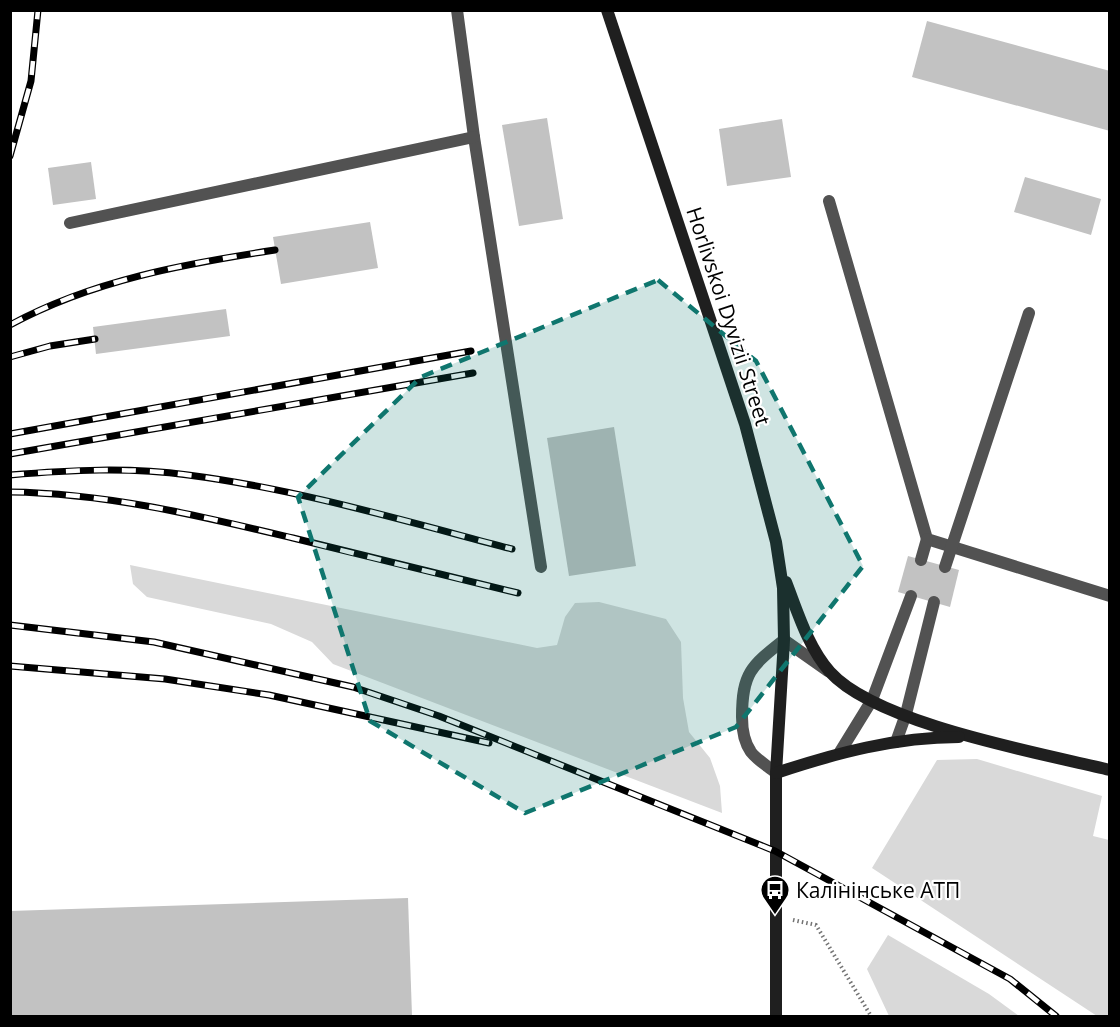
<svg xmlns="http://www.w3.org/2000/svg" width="1120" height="1027" viewBox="0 0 1120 1027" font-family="'Open Sans',sans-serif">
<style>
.green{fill:#d9d9d9}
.building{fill:#c2c2c2}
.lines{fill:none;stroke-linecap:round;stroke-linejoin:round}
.path{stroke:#747474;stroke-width:4;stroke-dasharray:1.5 3;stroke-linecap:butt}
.lane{stroke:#525252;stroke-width:12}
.secondary{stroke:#1f1f1f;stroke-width:12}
.rail-casing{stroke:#000;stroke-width:7}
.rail{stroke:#fff;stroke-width:4.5;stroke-dasharray:14;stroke-linecap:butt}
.marked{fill:#0f766e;fill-opacity:0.2;stroke:#0f766e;stroke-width:4.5;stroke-dasharray:12 8;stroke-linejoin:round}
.labels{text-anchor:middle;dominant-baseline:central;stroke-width:4.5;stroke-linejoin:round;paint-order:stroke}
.street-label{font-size:21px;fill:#000;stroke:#fff}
.poi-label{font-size:21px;fill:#000;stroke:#fff;text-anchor:start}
</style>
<rect width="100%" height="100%" fill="#fff"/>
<g class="green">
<path d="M130,565l407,83 20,-3 8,-28 10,-14 24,-1 67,17 15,23 2,56 6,34 21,26 10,28 2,27 -389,-149 -21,-22 -41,-18 -124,-27 -14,-13z"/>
<path d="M977,759l125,37 -9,40 16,4v176h-12l-225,-148 65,-108z"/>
<path d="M888,935l101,59 30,22h-130l-22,-47z"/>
</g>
<g class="building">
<path d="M927,21l183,50v60l-198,-54z"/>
<path d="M547,118l16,101 -44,7 -17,-101z"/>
<path d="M782,119l9,58 -64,9 -8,-57z"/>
<path d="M91,162l5,37 -43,6 -5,-37z"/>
<path d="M1025,177l76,22 -10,36 -77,-23z"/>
<path d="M370,222l8,46 -97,16 -8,-47z"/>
<path d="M226,309l4,27 -134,18 -3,-27z"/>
<path d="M614,427l22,139 -67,10 -22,-138z"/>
<path d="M908,556l51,14 -9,37 -52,-15z"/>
<path d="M408,898l4,118h-402v-105z"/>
</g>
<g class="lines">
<path class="path" d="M793,920l23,5 55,91"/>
<g class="lane">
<path d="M457,10l17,127 67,430"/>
<path d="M829,201l98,338 183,57"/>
<path d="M70,223l404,-86"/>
<path d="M921,560l6,-21"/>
<path d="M945,567l84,-254"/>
<path d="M896,742l10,-28 28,-112"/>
<path d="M840,752l32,-52 39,-104"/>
<path d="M776,773c-7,-6 -19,-13 -25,-21 -7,-10 -9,-23 -9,-35 0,-44 9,-51 42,-77l44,31"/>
</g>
<g class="secondary">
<path d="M607,10l138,414 31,118 7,46 1,52 -8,133v243"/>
<path d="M786,582c12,31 22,65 44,90 47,52 210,81 280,98"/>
<path d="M776,773c60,-20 120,-36 183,-36"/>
</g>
<g class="rail-casing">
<g id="rail">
<path d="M10,156l21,-75 7,-71"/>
<path d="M10,325c83,-45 174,-61 265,-75"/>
<path d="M10,357l40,-11 45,-7"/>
<path d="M10,434l461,-83"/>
<path d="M10,454l463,-81"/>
<path d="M10,475c60,-5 119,-8 178,0 109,14 217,46 324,74"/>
<path d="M10,492c96,1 190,24 283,46 75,19 150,37 225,55"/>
<path d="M10,625l144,17 199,45 86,29 336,135 235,128 46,37"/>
<path d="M10,666l155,13 104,16 220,48"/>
</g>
</g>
<use href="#rail" class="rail"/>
</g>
<path class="marked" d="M658,280l98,81 107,205 -127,161 -211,86 -155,-92 -72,-224 123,-120z"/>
<defs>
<g id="bus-pin" transform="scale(1.5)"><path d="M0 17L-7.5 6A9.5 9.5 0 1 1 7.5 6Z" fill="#000" stroke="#fff"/><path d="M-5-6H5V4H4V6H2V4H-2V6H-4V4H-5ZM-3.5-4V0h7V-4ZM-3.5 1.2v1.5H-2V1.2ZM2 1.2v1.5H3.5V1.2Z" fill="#fff"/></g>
</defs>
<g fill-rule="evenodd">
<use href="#bus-pin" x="775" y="890"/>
</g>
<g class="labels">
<g class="street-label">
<text transform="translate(729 316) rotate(72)">Horlivskoi Dyvizii Street</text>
</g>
<g class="poi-label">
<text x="796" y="890">Калінінське АТП</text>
</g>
</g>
<rect width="1120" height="1027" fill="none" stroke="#000000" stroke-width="24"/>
</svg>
